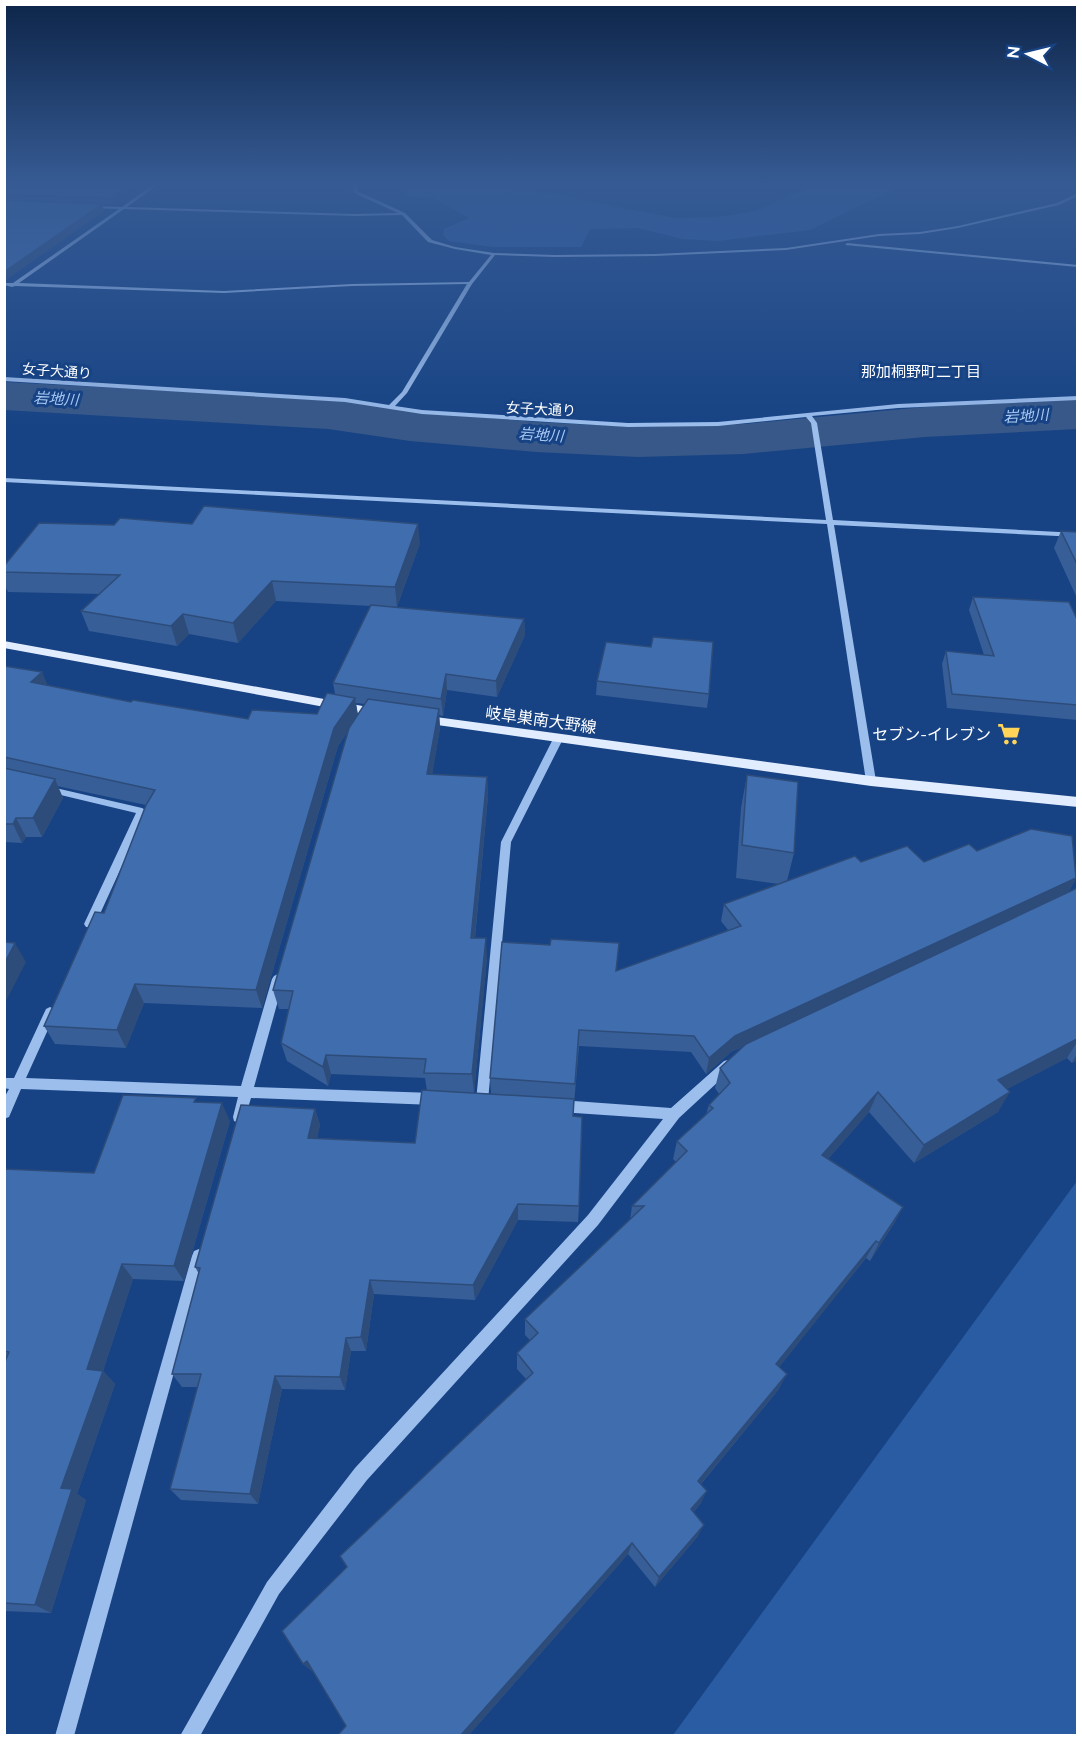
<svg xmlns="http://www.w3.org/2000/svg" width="1082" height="1740" viewBox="0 0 1082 1740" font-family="Raleway,'Noto Sans JP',sans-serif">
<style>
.green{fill:#2a5ca3}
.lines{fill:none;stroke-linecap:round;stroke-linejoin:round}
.river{fill:#375888;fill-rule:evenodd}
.minor{fill:#9cbeed;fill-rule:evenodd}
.major{fill:#e2ecff;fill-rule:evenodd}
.wall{fill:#375e96;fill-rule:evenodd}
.shaded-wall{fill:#2d4c7a}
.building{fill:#406dae;stroke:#2d4c7a;stroke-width:1.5}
.labels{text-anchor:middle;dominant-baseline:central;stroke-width:6;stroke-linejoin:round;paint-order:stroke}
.far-street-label{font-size:14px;fill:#fff;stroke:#174384}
.far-neighbourhood-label{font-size:15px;fill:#fff;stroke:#174384}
.far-water-label{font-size:15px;font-style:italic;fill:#a7c8f4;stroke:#174384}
.street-label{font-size:16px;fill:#fff;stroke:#174384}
.poi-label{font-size:16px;fill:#fff;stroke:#174384;text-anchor:end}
</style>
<rect width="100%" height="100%" fill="#174384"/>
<g class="green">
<path d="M400,184h98l178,34 42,-1 38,-6 60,-27h88l-94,46 -92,11 -36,-2 -44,-11 -48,1 -9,18h-89l-43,-6 -6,-6 1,-6 25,-11 -35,-20 -27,-2z"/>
<path d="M1077,1181v554h-404z"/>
</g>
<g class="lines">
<path class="river" d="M4,382l324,17 82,12 126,11 102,5 106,-3 181,-17 153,-8v30l-153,8 -181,17 -106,3 -102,-5 -126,-11 -82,-12 -324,-19z"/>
<g class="minor">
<path d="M154,184h5l-32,23 228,7 43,-1 -44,-20 -1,-5 -14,-4h21l-3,3v4l48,22 27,27 23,7 39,6 61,2 100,-1 131,-6 93,-14 41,-2 38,-6 99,-23 21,-10v3l-19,9 -101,23 -38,6 -41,2 -93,14 -131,6 -100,1 -60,-2 -23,29 -65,109 -12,13 27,4 206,13 90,-1 180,-18 180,-8v4l-180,8 -86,8 5,7 16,97 245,13v4l-244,-12 42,256 -5,3 -5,-3 -39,-257 -823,-42v-4l822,42 -15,-97 -5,-6 -88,9 -90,1 -206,-13 -77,-12 -341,-21v-4l341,21 44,7 13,-13 65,-108 -115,2 -128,7 -209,-7 -3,1 -8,-2v-2h9l106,-74 -29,-1 -1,-2 33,1zM124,209l231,7 47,-1 26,27 27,7 36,6 -22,27 -117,2 -128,7 -205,-8z"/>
<path d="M847,243l231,22v2l-233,-22z"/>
<path d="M558,736l5,3 -52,103 -23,259 -1,4 -5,2 -5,-2 -1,-4 25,-259 52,-103z"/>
<path d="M47,786l95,22 5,3 -53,116h-8l-2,-3 52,-111 -92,-22 -2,-2 2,-2z"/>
<path d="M278,974l4,2 2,3 -30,108 180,6 5,2 1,4 -1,4 -5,2 -183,-7 -7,23 -5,2 -5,-2 -1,-4 5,-20 -217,-8 -12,28 -5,2v-21l5,-9 -5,-1v-10h10l32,-69 4,-2 4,2 2,3 -30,66 215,8 31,-107 2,-3z"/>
<path d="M728,1060l4,1 2,4 -2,4 -53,49 -81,107 -231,255 -88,114 -79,142h-20l87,-154 88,-114 233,-253 75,-96 -103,-7 -5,-2 -1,-4 1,-4 5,-2 111,8 53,-47z"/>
<path d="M199,1249l5,2 2,5 -132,480h-19l137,-480 2,-5z"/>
</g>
<g class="major">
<path d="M4,641l375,68 6,4 -6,4 -375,-69z"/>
<path d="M421,715l450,61 207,21v10l-207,-21 -455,-64 -1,-3 1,-3z"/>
</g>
</g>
<g class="wall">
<path d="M4,184h137l-28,20h-11l2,7 -100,70z"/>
<path d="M1061,531l16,1v66l-23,-50z"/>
<path d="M420,543l-23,64 -14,-1 141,13 1,16 -28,62 -50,-7 -4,26 -4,-1 1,13 -8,47 55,2 1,19 -13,142 12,20 -13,135 -27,-1 44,2 -1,-16 126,-107 112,-41 -7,-9 3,-17 55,-20 -43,-6 5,-70 6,-33 47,78 -7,28 74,-19h63l53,-11 99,27 -8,15 9,-5v172l-5,3 -5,-5 -60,31 -9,23 -84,51 -45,-51 -41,47 75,48 -10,18 -23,36 -4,-3 -87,109v22l-78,95v19l-8,10 5,23 -43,51 -27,-33 -160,182h-131l9,-10 -33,-55h-1l-9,-7 44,-97 179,-188 -9,-10v-16l13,-13 -5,-5v-16l105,-99 2,-14 44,-44 -3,-3 4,-18 29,-27 3,-9 10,-11 -4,-6 5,-20 24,-22 -13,6 -25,22 -15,-22 -112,-6 -6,70 6,90 -1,16 -60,-2 -43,80 -101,-6 -8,57h-15l-6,39 -63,-1 -24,115 -77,-4 -11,-11 28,-102h-16l-10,-13 27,-100 -4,-7 120,-158 5,16 -3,13 98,5 12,-52 -2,-13 -94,-4 -3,12 -41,-25 -6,-18 8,-34h-10l-6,-19 75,-259 -10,15 -76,262 -118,-5 -18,45 -71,-4 -11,-18 60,-113 42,-108 -89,-19 6,12 -21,39h-16l-4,6 -18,-1v-176l38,6 5,13 84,17 117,17 69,-5 18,-20 -2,-11 38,-77 -95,-5 -38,42 -49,-9 -12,12 -88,-15 -8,-20 19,-17 -92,-2 -4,-8v-18zM356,703l9,1 -7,11z"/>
<path d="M973,597l104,22v101l-130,-12 -5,-44 4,-13 38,4 -15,-45z"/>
<path d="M651,647l58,47 -2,14 -111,-13 1,-14z"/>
<path d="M198,1102l32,19 -46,160 -51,-2 -30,92 12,13 -38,110 9,6 -35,113 -47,-2v-442l90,4z"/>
</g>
<g class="shaded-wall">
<path d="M130,184h11l-28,20 -2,-6z"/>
<path d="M102,204l2,7 -100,70v-9z"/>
<path d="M418,524l2,19 -23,64 -2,-20z"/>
<path d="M272,581l4,20 -38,42 -5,-20z"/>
<path d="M183,614l6,20 -12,12 -6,-20z"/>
<path d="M524,619l1,16 -28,62 -1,-16z"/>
<path d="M42,672l8,19 -19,-9z"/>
<path d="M446,674l1,16 -4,26 -2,-17z"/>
<path d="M355,698l3,18 -20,30 -76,262 -6,-18 78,-262z"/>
<path d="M439,709l1,19 -11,66 -2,-20z"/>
<path d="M487,777l1,19 -15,161 -2,-19z"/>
<path d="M55,779l8,19 -21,39 -9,-19z"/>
<path d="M16,818l10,19 -4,6 -9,-19z"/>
<path d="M1076,878l-9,17 -336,157 -25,22 3,-16 26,-22z"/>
<path d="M486,938l1,20 -13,135 -2,-19z"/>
<path d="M15,943l11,19 -22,43v-41z"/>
<path d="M135,984l9,19 -18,45 -9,-18z"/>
<path d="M1077,1039v3l-10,16 -81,42 12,-20z"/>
<path d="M1077,1054v6l-5,3z"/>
<path d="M326,1055l5,19 -3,12 -5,-19z"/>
<path d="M878,1092l-9,20 -54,62 7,-19z"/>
<path d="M1010,1092l-12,20 -84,51 10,-18z"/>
<path d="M222,1103l8,18 -46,160 -10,-15z"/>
<path d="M315,1109l5,16 -6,29 -6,-16z"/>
<path d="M518,1204v16l-43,80 -2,-15z"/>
<path d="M903,1207l-10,18 -23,36 9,-18z"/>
<path d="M876,1241l-10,17 -97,122 7,-16z"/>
<path d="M122,1264l11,15 -30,92 12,13 -38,110 9,6 -35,113 -16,-8 52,-236z"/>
<path d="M370,1280l4,14 -8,57 -5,-14z"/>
<path d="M346,1338l5,13 -6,39 -5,-13z"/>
<path d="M787,1374l-8,15 -86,104 5,-12z"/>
<path d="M275,1376l7,13 -24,115 -8,-10z"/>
<path d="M707,1491l-6,12 -15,18 5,-12z"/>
<path d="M704,1525l-6,11 -43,51 4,-10z"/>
<path d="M632,1543l-4,11 -160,182h-8z"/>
<path d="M307,1661l8,7 -3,3 -9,-7z"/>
</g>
<g class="building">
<path d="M4,184h126l-19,14 -107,-3z"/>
<path d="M4,200l98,4 -98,68z"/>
<path d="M204,506l214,18 -23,63 -123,-6 -39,42 -50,-9 -12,12 -90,-15 39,-36 -116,-3v-6l35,-43 75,2 6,-7 72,6z"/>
<path d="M1061,531l16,1v32z"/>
<path d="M973,597l96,5 8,17v86l-125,-11 -6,-43 48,5z"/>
<path d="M371,605l153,14 -28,62 -50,-7 -5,25 -108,-16z"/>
<path d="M653,637l60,5 -4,52 -112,-13 9,-39 45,5z"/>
<path d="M4,666l38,6 -11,10 100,20 2,-2 115,19 4,-9 65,4 10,-21 28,5 -21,30 -78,262 -121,-6 -18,46 -73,-4 51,-114 9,1 42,-108 9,-15 -151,-33z"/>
<path d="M368,699l71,10 -12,65 60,3 -16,161h15l-14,136 -48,-1 2,-14 -100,-4 -3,12 -42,-24 12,-52 -20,-1 76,-262z"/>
<path d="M4,768l51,11 -22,39h-17l-3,6h-9z"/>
<path d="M747,775l51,7 -4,71 -52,-8z"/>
<path d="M1031,829l41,7 4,42 -341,158 -26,22 -15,-22 -115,-6 -4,54 -85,-6 12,-136 48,3 1,-6 68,4 -3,28 125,-45 -17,-22 131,-48 6,6 46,-16 17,16 45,-18 8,7z"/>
<path d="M1077,888v151l-79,41 12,12 -86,53 -46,-53 -56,63 81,52 -24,36 -3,-2 -100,123 11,10 -89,107 9,10 -16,18 13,16 -45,52 -27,-34 -172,193h-123l9,-10 -39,-65 -4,3 -21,-33 65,-64 -7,-11 193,-183 -16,-20 21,-20 -13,-14 119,-113h-12l55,-55 -10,-10 36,-33 -4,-3 21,-22 -10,-15 26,-24z"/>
<path d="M4,942l11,1 -11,21z"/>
<path d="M422,1090l152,9 -1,17 9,1 -3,89 -61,-2 -45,81 -103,-5 -9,57 -15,1 -6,39 -65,-1 -25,118 -80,-5 31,-115h-29l28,-106 -5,-1 46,-162 74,4 -7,29 107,5z"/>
<path d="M123,1095l73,3 -2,4 28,1 -48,163 -52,-2 -35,105 16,2 -42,117 11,1 -37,116 -31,-2v-239l5,-12 -5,-1v-182l90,4z"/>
</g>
<linearGradient id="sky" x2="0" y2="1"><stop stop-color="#0d2549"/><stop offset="0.43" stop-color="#365b94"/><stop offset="1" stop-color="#365b94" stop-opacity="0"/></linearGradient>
<rect width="1082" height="428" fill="url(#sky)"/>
<defs>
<g id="supermarket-bare" transform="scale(1.8)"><path d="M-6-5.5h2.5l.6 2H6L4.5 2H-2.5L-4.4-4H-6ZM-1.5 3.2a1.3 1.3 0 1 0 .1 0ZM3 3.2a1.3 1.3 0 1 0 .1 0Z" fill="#ffd458" stroke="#174384" stroke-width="2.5" paint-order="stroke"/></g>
</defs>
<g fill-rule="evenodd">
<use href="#supermarket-bare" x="1009" y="734"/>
</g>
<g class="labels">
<g class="far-street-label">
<text transform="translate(57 371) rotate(4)">女子大通り</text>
<text transform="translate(541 409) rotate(3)">女子大通り</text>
</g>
<g class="far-neighbourhood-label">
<text x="921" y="372">那加桐野町二丁目</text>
</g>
<g class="far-water-label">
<text transform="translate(56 399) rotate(3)">岩地川</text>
<text transform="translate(1026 416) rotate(-3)">岩地川</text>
<text transform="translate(541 435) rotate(4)">岩地川</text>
</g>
<g class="street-label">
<text transform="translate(541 720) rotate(8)">岐阜巣南大野線</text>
</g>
<g class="poi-label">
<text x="991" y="734">セブン-イレブン</text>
</g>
</g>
<rect width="1082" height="1740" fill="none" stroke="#ffffff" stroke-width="12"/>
<g transform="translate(1028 54) rotate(277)" stroke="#174384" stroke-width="4.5" paint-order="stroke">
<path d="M0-4.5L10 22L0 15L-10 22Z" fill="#ffffff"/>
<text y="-9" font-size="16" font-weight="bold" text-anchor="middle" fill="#ffffff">N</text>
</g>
</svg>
